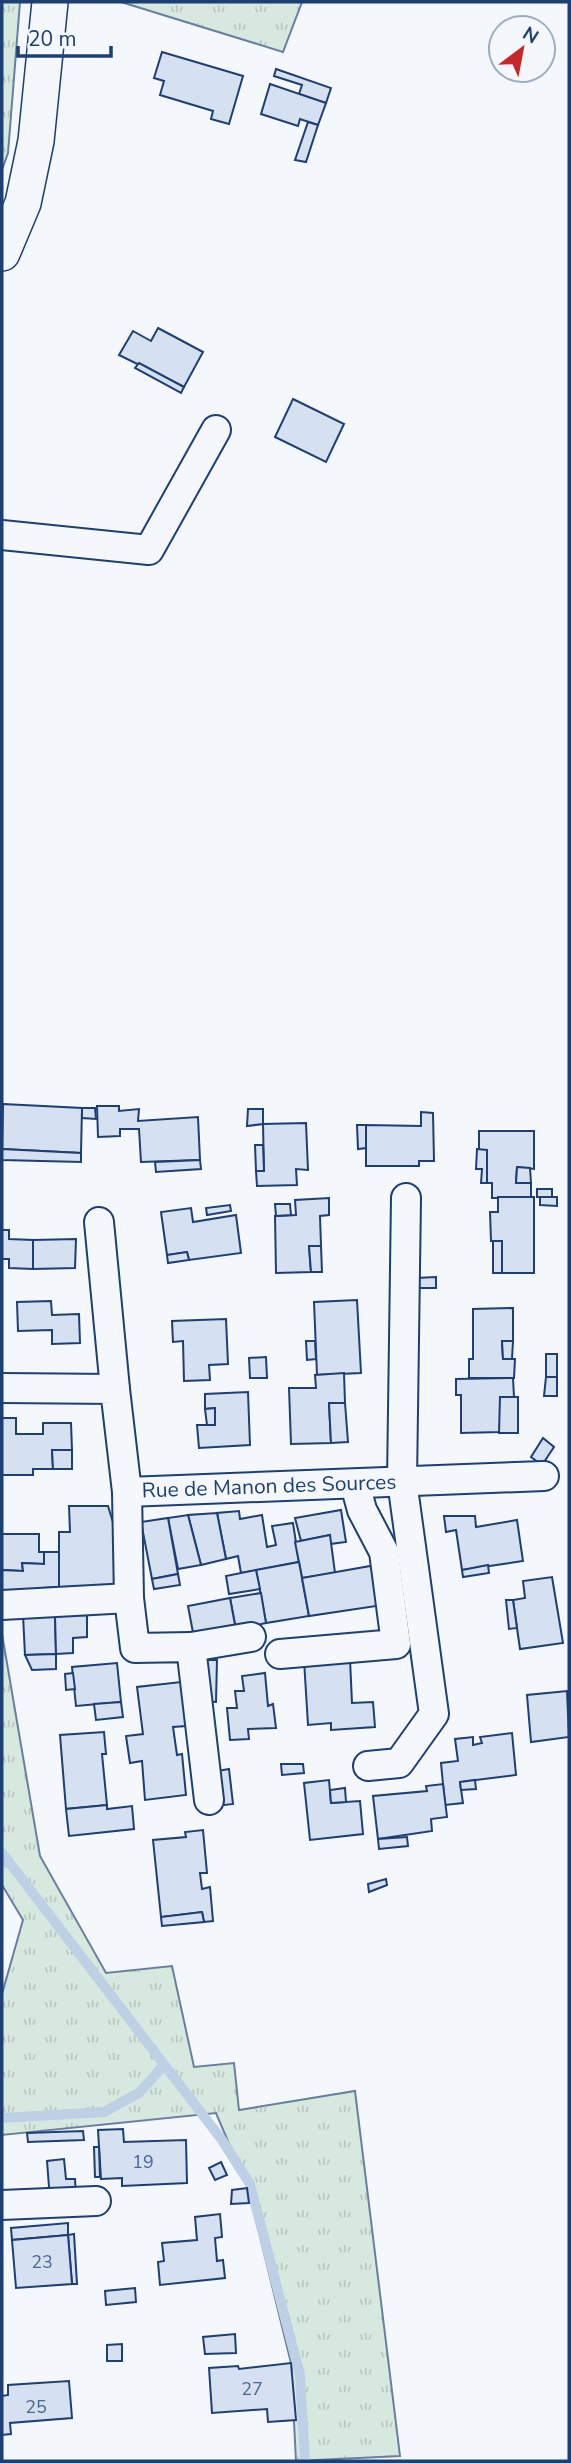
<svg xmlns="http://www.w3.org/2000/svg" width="571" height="2463" viewBox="0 0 571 2463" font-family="'Nunito Sans',sans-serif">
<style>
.grass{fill:url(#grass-tufts);stroke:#687fa3;stroke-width:2}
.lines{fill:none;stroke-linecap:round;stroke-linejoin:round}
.stream{stroke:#bed0e5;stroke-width:10}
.building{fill:#d5e0f0;stroke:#1d3f73;stroke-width:2}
.minor-casing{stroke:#1d3f73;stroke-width:32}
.tertiary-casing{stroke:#1d3f73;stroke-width:38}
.minor{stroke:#f4f7fb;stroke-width:28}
.tertiary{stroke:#f4f7fb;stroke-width:35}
.labels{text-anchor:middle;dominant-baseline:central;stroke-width:5;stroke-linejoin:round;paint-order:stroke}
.number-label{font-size:18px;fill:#4b6792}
.street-label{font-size:21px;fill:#1d3f73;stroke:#f4f7fb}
</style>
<defs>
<pattern id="grass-tufts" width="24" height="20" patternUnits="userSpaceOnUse" patternTransform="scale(1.75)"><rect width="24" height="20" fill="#d7e8df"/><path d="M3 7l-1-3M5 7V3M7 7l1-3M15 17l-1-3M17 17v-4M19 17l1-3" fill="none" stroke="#b8c8c3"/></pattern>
</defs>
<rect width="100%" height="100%" fill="#f4f7fb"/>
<g class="grass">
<path d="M2,2h18l-12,151 -6,17z"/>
<path d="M121,2h181l-19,50z"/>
<path d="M2,1634l38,222 66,117 66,-7 22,101 40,-4 5,47 116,-19 45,365 -104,5 -5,-98 -43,-175 -32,-75 -214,22v-141l21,-74 -21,-35z"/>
</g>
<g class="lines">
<g class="stream">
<path d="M2,1853l220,287 28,44 50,191 5,86"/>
<path d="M2,2118l102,-6 35,-19 25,-28"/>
</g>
</g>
<g class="building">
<path d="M162,52l81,24 -14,48 -18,-5 2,-8 -53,-16 4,-14 -10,-3z"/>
<path d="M276,69l55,19 -5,15 -27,-9 3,-9 -28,-9z"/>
<path d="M270,84l56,19 -8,22 -18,-6 -2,7 -37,-12z"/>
<path d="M308,122l10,3 -12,37 -11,-2z"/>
<path d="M158,328l45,24 -19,35 -65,-32 14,-24 18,10z"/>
<path d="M139,363l45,24 -3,6 -46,-25z"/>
<path d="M293,399l51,25 -18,38 -51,-25z"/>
<path d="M3,1104l79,4 -1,45 -79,-4z"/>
<path d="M97,1106h22v5l20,-2 -1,12 60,-4 2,43 -59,2 -2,-33h-19v7l-22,1z"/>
<path d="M82,1108h13l1,11 -14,-1z"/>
<path d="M248,1109h15v15l-16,2z"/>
<path d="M421,1112l12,1 1,48h-15v5h-53v-41l55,1z"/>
<path d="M306,1123l2,47 -12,-1 1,16 -40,1 -1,-15h8l-1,-47z"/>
<path d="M357,1125h9v23l-8,1z"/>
<path d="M479,1131h55v38l-17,-2 -1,16h15v15h-39v-15h-5v-33h-8z"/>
<path d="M255,1145h8l1,26h-8z"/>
<path d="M2,1149l79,4v9l-79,-2z"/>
<path d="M477,1149l10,1v33h-6l1,-14h-6z"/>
<path d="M200,1160l1,9 -45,3 -1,-10z"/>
<path d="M517,1167l13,1 1,15h-15z"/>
<rect x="537" y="1189" width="15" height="8"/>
<path d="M498,1197h36v76h-32v-32h-11l-1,-29h8z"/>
<path d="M540,1197h17v9l-17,-1z"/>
<path d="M329,1198v17l-9,1 1,30h-12l2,26 -35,1 -1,-57 21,-1 -1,-15z"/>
<path d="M275,1204h15l1,11 -15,1z"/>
<path d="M230,1205l1,6 -24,4 -1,-7z"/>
<path d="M191,1208l2,14 43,-7 5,38 -52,7 -2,-8 -20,3 -6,-43z"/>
<path d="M2,1230h7v9l24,1v29l-24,-1v-9h-7z"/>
<path d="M76,1239l-1,29 -42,1v-29z"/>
<rect x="493" y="1241" width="9" height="32"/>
<path d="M309,1246h12l1,26h-11z"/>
<path d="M187,1252l2,8 -21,3 -1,-8z"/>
<path d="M436,1277v11h-20v-10z"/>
<path d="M357,1300l4,73 -44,2 -3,-73z"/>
<path d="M51,1301l1,14 27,-1 1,29 -28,1v-14l-34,1 -1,-29z"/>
<path d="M513,1308v33h-11l1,18h12l-1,19h-45v-19h4v-50z"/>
<path d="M226,1319l2,45 -19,1 1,15 -26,1 -1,-40 -10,1 -1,-21z"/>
<path d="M306,1341h9l1,18 -9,1z"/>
<path d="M502,1341h11l-1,18h-9z"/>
<rect x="546" y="1354" width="11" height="23"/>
<path d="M266,1357l1,21h-17l-1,-20z"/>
<path d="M344,1373l1,30h-16l2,40 -40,1 -2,-56h27l-1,-13z"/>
<path d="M546,1377h11v19h-13z"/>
<path d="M513,1378l1,19h-14v35l-39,1v-38h-5v-16z"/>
<path d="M248,1392l2,53 -51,3 -2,-23h18v-17l-10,1v-15z"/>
<path d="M500,1397h18v36h-19z"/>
<path d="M329,1403h16l3,39 -17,1z"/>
<path d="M215,1408v17h-8l-2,-16z"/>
<path d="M2,1418h14v16h27v-11h28l1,27h-20l1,19h-20v6h-31z"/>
<path d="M543,1438l11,9 -12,18 -11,-8z"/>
<path d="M52,1450h20v19h-19z"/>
<path d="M69,1506h39l8,26 3,54 -60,1v-55h11z"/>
<path d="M341,1510l5,32 -16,2v-9l-29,6 -6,-23z"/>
<path d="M239,1511l1,8 22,-4 5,32 9,-2 -4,-19 21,-3 6,39 -58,11 -3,-17 -12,3 -9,-46z"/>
<path d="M217,1513l9,46 -25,6 -13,-50z"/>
<path d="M188,1515l13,50 -23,4 -10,-51z"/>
<path d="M444,1516h31l1,11 41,-7 6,41 -61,9 -6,-40 -10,2z"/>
<path d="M168,1518l10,56 -26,5 -11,-57z"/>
<path d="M2,1534h37v18h5v12l-22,-1 1,8 -21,-1z"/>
<path d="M330,1535l5,38 -33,5 -7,-36z"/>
<path d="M44,1552h15v35l-16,1v4h-41v-22l21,1 -1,-8 22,1z"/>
<path d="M299,1562l10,54 -43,7 -10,-53z"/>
<path d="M376,1565l7,40 -74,11 -7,-38z"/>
<path d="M488,1565l1,8 -26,4 -1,-7z"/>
<path d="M256,1570l4,19 -31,5 -3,-18z"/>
<path d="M178,1574l2,11 -26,4 -2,-10z"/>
<path d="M552,1577l11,66 -43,6 -7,-49 12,-2 -2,-17z"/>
<path d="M261,1593l5,30 -30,7 -6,-32z"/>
<path d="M230,1598l6,32 -42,8 -6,-32z"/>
<path d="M506,1600h7l4,28 -8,1z"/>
<path d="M23,1615l32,1 1,38 -31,1z"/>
<path d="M87,1615v22l-14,1v15l-17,1 -1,-38z"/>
<path d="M56,1654v15l-24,1 -7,-15z"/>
<path d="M350,1659l2,44 21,-1 2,25 -44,3v-7l-23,2 -4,-65z"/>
<path d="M201,1660h16l-1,42 -14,-1z"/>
<path d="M117,1663l4,39 -45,4 -4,-39z"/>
<path d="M73,1673l2,16 -9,1 -1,-16z"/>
<path d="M265,1673l3,33 5,-2 3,24 -28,1 1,10 -19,1 -3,-32h10l-2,-17h9l-2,-15z"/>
<path d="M181,1682l5,44 -13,1 4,28 5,-1 4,41 -41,5 -3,-39 -12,2 -4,-27 17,-2 -6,-47z"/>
<path d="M567,1691l2,46 -38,5 -4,-47z"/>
<path d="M121,1702l2,15 -27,3 -2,-16z"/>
<path d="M104,1732l2,22h-4l5,51 -41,4 -6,-74z"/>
<path d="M512,1733l4,42 -56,7 3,21 -18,2 -4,-42 17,-2 -3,-22 18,-2v8l9,-2 -2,-6z"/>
<path d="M281,1764h22l1,9 -22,2z"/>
<path d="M229,1769l4,35 -16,2 -5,-34z"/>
<path d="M329,1780l2,23 29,-2 3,33 -53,6 -6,-57z"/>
<path d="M475,1780l1,9 -15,1 -1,-8z"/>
<path d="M443,1784l4,33 -16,2 1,12 -54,8 -5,-43 54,-5 -1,-5z"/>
<path d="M345,1788l1,14 -15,1 -1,-13z"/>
<path d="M107,1805v4l25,-3 2,23 -65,7 -3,-27z"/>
<path d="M203,1830l4,43h-7l2,16 8,-2 3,34 -9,1 -2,-10 -41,5 -8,-77 33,-3 -1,-5z"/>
<path d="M407,1837l1,9 -29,3 -1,-10z"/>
<path d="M386,1879l1,6 -18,7 -1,-8z"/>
<path d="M202,1912l2,10 -42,4 -1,-9z"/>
<path d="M123,2129l1,13 62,-2 1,43 -65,3v-8l-21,1 -3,-49z"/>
<path d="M83,2131l1,9 -56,2 -1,-9z"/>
<path d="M94,2147h5l1,30h-5z"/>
<path d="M64,2159l2,20h9l1,19 -26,2 -3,-39z"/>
<path d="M221,2162l6,13 -12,5 -6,-12z"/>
<path d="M247,2188l2,15 -18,1 1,-14z"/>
<path d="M220,2214l2,23 -7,1 2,23 6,-1 2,18 -65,7 -2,-23 6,-1 -2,-18 35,-3 -2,-23z"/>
<path d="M68,2223v12l-56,5 -1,-12z"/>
<path d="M74,2234l3,50h-5l-4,-49z"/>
<path d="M68,2235l4,49 -56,4 -4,-48z"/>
<path d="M135,2288l1,14 -30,3 -1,-14z"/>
<path d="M235,2334l1,19 -31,1 -2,-17z"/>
<path d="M122,2344v17h-15v-16z"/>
<path d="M291,2363l5,57 -28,2 -1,-13 -55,4 -3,-45 29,-2 1,3z"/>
<path d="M69,2381l3,37 -62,5 1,11 -9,1v-39l6,-1v-10z"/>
</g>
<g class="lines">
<g class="minor-casing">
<g id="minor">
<path d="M2,535l147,15 67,-120"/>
<path d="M99,1222l16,167"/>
<path d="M2,1388l113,1 12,103 417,-16"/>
<path d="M127,1492l2,106 6,50 56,-1 18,153"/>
<path d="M2,1605l127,-7"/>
<path d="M191,1647l60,-10"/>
<path d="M280,1654l116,-10 -12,-92 -22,-42 -7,-26"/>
<path d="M368,1766l31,-3 35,-49 -32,-233 4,-283"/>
<path d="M2,2205l94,-4"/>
</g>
</g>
<g class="tertiary-casing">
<path id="tertiary" d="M2,253l21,-50 13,-62 14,-139"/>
</g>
<use href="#minor" class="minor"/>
<use href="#tertiary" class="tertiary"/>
</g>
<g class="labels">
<g class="number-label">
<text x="143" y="2162">19</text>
<text x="42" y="2262">23</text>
<text x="252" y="2389">27</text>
<text x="36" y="2407">25</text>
</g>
<g class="street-label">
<text transform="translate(269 1486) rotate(-2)">Rue de Manon des Sources</text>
</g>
</g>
<rect width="571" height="2463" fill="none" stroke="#1d3f73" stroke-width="7"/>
<g transform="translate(522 49) rotate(32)"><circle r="33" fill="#f4f7fb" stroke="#9eadc5" stroke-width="2"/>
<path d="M0-5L12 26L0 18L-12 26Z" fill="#c62828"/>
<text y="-10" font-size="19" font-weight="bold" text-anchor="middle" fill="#1d3f73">N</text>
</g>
<path d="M18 46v10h93v-10" fill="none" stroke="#1d3f73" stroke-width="3.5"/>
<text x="28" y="46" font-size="21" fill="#1d3f73" stroke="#f4f7fb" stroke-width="5" paint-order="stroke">20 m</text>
</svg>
